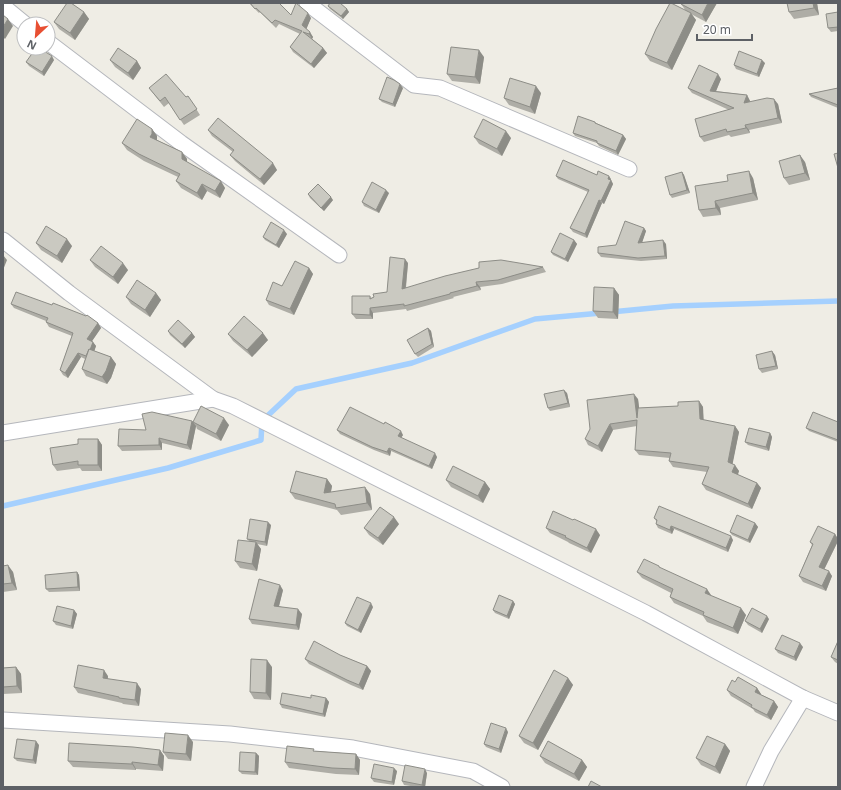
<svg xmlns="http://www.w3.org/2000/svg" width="841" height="790" viewBox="0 0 841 790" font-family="'Noto Sans',sans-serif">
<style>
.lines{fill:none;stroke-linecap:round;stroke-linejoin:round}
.stream{stroke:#a5d0fe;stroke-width:5.5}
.minor-casing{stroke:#b5b7bc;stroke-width:17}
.minor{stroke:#fff;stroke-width:15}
.wall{fill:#aeada6}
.shaded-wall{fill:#8d8d87}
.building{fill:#cac9c1;stroke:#8d8d87}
</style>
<rect width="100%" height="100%" fill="#efede5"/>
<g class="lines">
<g class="stream">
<path d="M611,312l62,-6 165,-5"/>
<path d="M3,506l165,-38 93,-28 1,-19 34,-32 116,-26 123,-44 66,-6"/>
</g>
<g class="minor-casing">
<g id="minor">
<path d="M307,3l107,82 26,3 189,81"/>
<path d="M3,6l22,18"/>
<path d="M48,42l133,101 158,112"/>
<path d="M3,240l66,53 144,106 20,7 413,207 157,85 35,15"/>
<path d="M3,433l210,-34"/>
<path d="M3,720l227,14 123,14 120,23 29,16"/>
<path d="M754,787l17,-36 32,-53"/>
</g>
</g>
<use href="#minor" class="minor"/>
</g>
<g class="wall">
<path d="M249,3h30l12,12 20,3 -5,11 7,8 -1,2 11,9 4,5 -13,15 -21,-16 -3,-5 10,-13 -21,-10 -3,4 -16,-16 -1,1z"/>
<path d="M717,3l-11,19 -15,-8 5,6 -24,50 -22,-9 -5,-7 41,-43 -5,-7z"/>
<path d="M817,3l2,12 -25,4 -5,-7z"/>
<path d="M328,6l19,3 2,3 -6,7 -13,-10z"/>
<path d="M84,12l5,7 -14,21 -16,-11 -5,-7z"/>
<path d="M838,12v19l-7,1 -3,-4z"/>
<path d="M484,57l-4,27 -28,-3 -5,-7z"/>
<path d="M54,60l-10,16 -15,-10 -3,-4z"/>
<path d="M110,60l27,1 4,7 -8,12 -18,-13z"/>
<path d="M765,63l-6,14 -23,-8 -2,-4z"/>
<path d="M721,79l-5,12 31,4 3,6v1l28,2 4,19 -33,7 1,3 -19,4 -2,-2 -25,7 -4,-5 29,-27 -37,-17 -4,-5z"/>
<path d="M149,88l37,9 2,-1 12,19 -16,10 -15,-22 -5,4z"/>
<path d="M403,88l-8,19 -13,-5 -3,-3z"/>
<path d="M838,88v20l-27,-11 -2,-3z"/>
<path d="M541,93l-6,21 -26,-9 -5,-7z"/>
<path d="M595,122l1,1 27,12 3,4 -8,16 -19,-9 -2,-3 -22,-7 -2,-3z"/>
<path d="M152,129l5,7v4l25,12 5,7v3l38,26 -5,10 -13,-7 -5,9 -21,-12 -5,-7 2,-4 -34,-16 -17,-11 -5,-7z"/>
<path d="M208,130l69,40 -13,15 -29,-24 -5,-6 3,-3 -21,-16z"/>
<path d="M474,137l37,1 -9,18 -23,-12z"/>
<path d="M805,162l5,18 -21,5 -5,-7z"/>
<path d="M682,172l2,3 6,18 -18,5 -2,-3z"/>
<path d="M597,175l14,4v1l2,4 -9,20 -2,-1 -15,35 -14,-6 -3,-4 18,-36 -30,-13 -2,-3z"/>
<path d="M753,178l5,22 -38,8 1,7 -18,2 -4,-7 29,-29z"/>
<path d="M389,193l-10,20 -15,-7 -2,-4z"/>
<path d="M308,194l25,6 -9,11 -14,-13z"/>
<path d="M644,228l2,3 -4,11 24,2 1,15 -26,2 -40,-4 -3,-4 18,-8z"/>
<path d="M287,234l-8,14 -14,-8 -2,-3z"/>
<path d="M574,240l3,4 -9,18 -15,-7 -2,-3z"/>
<path d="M36,243l36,3 -10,17 -21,-13z"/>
<path d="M90,260l38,10 -10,14 -23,-17z"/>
<path d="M408,263l-2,25 137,-21 3,5 -44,12 -22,3 1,3 -28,7 1,1 -47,13 -1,-2 -33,4v6h-17l-4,-5 18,-18 1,2 16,-6z"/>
<path d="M309,268l4,6 -19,41 -25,-10 -3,-5 16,-14z"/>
<path d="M614,288l5,7 -1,24 -20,-1 -5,-7z"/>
<path d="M156,293l5,7 -11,17 -19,-13 -5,-7z"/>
<path d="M11,304l87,19 3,5 -9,13 4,5 -2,5 17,6 5,7 -5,14 -4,6 -21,-8 -4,-7 3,-10 -4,-2 -13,21 -5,-3 -3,-5 12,-34 -23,-9 -3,-5v-1l-32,-13z"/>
<path d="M428,328l3,3 3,16 -16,10 -3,-3z"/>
<path d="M168,331l24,2 3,4 -10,11 -15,-13z"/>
<path d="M228,334l40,6 -16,17 -19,-16z"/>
<path d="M775,355l3,14 -16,4 -3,-4z"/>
<path d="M567,393l3,14 -20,4 -2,-3z"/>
<path d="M638,399l1,9 39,-2 21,-5 4,6v13l32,6 4,6 -7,32 7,7 -1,4 19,8 4,5 -9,21 -46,-19 -4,-6 5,-12 -34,-5 -4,-6 1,-3 -31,-3 -4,-5 2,-24 -24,4 -11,22 -14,-7 -3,-6z"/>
<path d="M193,421l36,4 -8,16 -24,-12 -1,-3 -5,24 -29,-7v7l-40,1 -4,-5 28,-16z"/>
<path d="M838,422v20l-29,-11 -3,-3z"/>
<path d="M337,430l66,5 -2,3 36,19 -5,12 -41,-18 -1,5 -16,-6 -34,-16z"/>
<path d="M770,433l2,4 -3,14 -21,-6 -3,-3z"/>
<path d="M98,439l4,6v26h-20l-2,-3 -23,3 -4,-6 25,-21z"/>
<path d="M327,479l5,7 -1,6 39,2 2,16 -31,5 -4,-5 -42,-11 -5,-7z"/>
<path d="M446,480l39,2 5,7 -7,14 -32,-16z"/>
<path d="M654,518l79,22 -5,12 -54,-23 -2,5 -14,-6 -2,-4 1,-2z"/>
<path d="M755,523l3,4 -8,16 -18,-8 -2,-3z"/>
<path d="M399,524l-16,21 -14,-10 -5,-7z"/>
<path d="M271,525l-4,21 -10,-2 4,5 -4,22 -17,-3 -5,-7 14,-20 -2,-2z"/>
<path d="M546,528l54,7 -9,18 -22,-10 -1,-1 -18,-9z"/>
<path d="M835,534l3,5v2l-14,28 8,7 -6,15 -23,-9 -4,-6 13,-31 -2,-3z"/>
<path d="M3,566l10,6 4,18 -14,2z"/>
<path d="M660,568l86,47 -8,19 -31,-12 -4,-6 -29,-13 -4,-6 1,-4 -29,-15 -5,-6z"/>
<path d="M77,572l2,3 1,16 -31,1 -3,-3z"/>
<path d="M283,590l-4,16 23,8 -3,16 -47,-6 -3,-5z"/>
<path d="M513,601l2,3 -6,15 -14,-6 -2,-3z"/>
<path d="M373,607l-12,26 -14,-7 -2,-3z"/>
<path d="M74,610l3,4 -4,15 -17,-4 -3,-4z"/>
<path d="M769,619l-7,14 -14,-8 -3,-4z"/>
<path d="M838,641v23l-3,-2 -4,-5z"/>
<path d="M803,647l-7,14 -18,-8 -3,-4z"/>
<path d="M340,655l27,11 4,5 -8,19 -12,-5 -42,-21 -4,-5z"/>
<path d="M16,667l5,7 1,19 -19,1v-26z"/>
<path d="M272,667l-1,33 -17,-1 -4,-7z"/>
<path d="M108,676v3l33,10 -2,17 -16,-2 -1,-1 -44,-10 -4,-6z"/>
<path d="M568,678l5,7 -35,65 -14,-7 -5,-7z"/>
<path d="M735,682l22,6 4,6h-1l14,7 4,6 -7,13 -16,-8 -2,-3 -22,-13 -4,-6z"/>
<path d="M311,698h15l3,4 -4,15 -43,-9 -2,-4z"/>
<path d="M508,732l-7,21 -15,-6 -2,-3z"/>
<path d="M193,742l-2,19 -23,-2 -5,-7z"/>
<path d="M725,744l5,7 -10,23 -19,-9 -5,-7z"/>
<path d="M39,745l-3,19 -19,-3 -3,-3z"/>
<path d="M160,750l4,6 -1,15 -27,-2v1l-63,-3 -5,-6z"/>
<path d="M315,751l41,3 4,6 -1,15 -23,-1 -47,-6 -4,-6z"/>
<path d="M256,753l3,3 -1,19 -16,-1 -3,-3z"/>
<path d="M540,756l42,4 5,7 -8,14 -34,-18z"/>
<path d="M397,771l-3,14 -20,-3 -3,-4z"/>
<path d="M427,773l-2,14h-8l-13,-2 -2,-4z"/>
</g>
<g class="shaded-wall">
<path d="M708,3h9l-11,19 -4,-7z"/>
<path d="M813,3h4l2,12 -5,-7z"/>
<path d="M347,9l2,3 -6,7 -2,-3z"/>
<path d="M84,12l5,7 -14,21 -5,-7z"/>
<path d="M308,13l3,5 -5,12 -4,-5z"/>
<path d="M691,13l5,7 -24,50 -5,-7z"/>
<path d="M8,19l5,7 -8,13 -2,-2v-10z"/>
<path d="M310,32l3,5 -1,2 -3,-5z"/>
<path d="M323,48l4,5 -13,15 -3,-4z"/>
<path d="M479,50l5,7 -4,27 -5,-7z"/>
<path d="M52,56l2,4 -10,16 -2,-4z"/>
<path d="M762,60l3,3 -6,14 -2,-3z"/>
<path d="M137,61l4,7 -8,12 -5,-7z"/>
<path d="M718,74l3,5 -7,17 -4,-5z"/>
<path d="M400,84l3,4 -8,19 -2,-3z"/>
<path d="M536,86l5,7 -6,21 -5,-7z"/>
<path d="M747,95l3,6 -3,7 -3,-5z"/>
<path d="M774,99l4,5 4,19 -4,-5z"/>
<path d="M745,125l4,5 1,3 -4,-5z"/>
<path d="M152,129l5,7v5l-7,-4z"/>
<path d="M506,131l5,7 -9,18 -5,-7z"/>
<path d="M623,135l3,4 -8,16 -2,-4z"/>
<path d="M182,152l5,7v7l-5,-7z"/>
<path d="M800,155l5,7 5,18 -5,-7z"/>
<path d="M273,163l4,7 -13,15 -4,-6z"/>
<path d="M749,171l4,7 5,22 -5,-7z"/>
<path d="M682,172l2,3 6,18 -3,-3z"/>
<path d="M609,176l2,3 -1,3 -2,-3z"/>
<path d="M611,180l2,4 -9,20 -3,-3z"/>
<path d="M221,181l4,7 -5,10 -5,-7z"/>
<path d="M202,184l5,7 -5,9 -5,-7z"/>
<path d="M386,190l3,3 -10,20 -3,-3z"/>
<path d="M331,197l2,3 -9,11 -3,-3z"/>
<path d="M599,200l3,3 -15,35 -2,-4z"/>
<path d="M715,201l5,7 1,7 -5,-7z"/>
<path d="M644,228l2,3 -5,15 -3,-3z"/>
<path d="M284,230l3,4 -8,14 -3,-3z"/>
<path d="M67,239l5,7 -10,17 -5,-7z"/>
<path d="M574,240l3,4 -9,18 -3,-3z"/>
<path d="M663,240l3,4 1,15 -2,-3z"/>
<path d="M3,255l4,5 -4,10z"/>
<path d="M405,259l3,4 -3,31 -3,-5z"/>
<path d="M123,263l5,7 -10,14 -5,-7z"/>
<path d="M309,268l4,6 -19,41 -4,-6z"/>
<path d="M476,282l4,5 1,3 -4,-4z"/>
<path d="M614,288l5,7 -1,24 -5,-7z"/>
<path d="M156,293l5,7 -11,17 -5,-7z"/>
<path d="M370,308l3,5v6l-3,-4z"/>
<path d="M98,323l3,5 -11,16 -3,-5z"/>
<path d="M428,328l3,3 3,16 -2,-3z"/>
<path d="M192,333l3,4 -10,11 -3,-4z"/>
<path d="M263,333l5,7 -16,17 -5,-7z"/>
<path d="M93,342l3,4 -5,15 -4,-5z"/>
<path d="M772,351l3,4 3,14 -2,-3z"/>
<path d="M78,353l3,4 -13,21 -3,-5z"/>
<path d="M111,357l5,7 -5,14 -4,6 -5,-7z"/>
<path d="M564,390l3,3 3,14 -2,-4z"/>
<path d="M634,394l4,5 3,24 -4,-5z"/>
<path d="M699,401l4,6 1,18 -4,-6z"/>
<path d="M224,418l5,7 -8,16 -5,-7z"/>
<path d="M192,421l4,5 -5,24 -4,-5z"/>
<path d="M610,424l3,6 -11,22 -4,-6z"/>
<path d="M735,426l4,6 -7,35 -4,-5z"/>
<path d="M401,431l2,4 -3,4 -2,-3z"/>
<path d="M770,433l2,4 -3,14 -3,-4z"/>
<path d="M159,438l3,5v7l-3,-5z"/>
<path d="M98,439l4,6v26l-4,-6z"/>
<path d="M389,448l2,3 -1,5 -3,-4z"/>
<path d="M435,453l2,4 -5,12 -3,-3z"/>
<path d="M735,465l4,6 -3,7 -4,-6z"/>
<path d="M327,479l5,7 -3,14 -5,-7z"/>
<path d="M485,482l5,7 -7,14 -5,-7z"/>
<path d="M757,483l4,5 -9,21 -4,-5z"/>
<path d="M365,487l5,7 2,16 -5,-7z"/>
<path d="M394,517l5,7 -16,21 -5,-7z"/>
<path d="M268,522l3,3 -4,21 -2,-4z"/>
<path d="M755,523l3,4 -8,16 -2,-3z"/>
<path d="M671,526l3,3 -2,5 -2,-4z"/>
<path d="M596,529l4,6 -9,18 -4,-5z"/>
<path d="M835,534l3,5v2l-15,31 -4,-5z"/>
<path d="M731,536l2,4 -5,12 -2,-4z"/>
<path d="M256,542l5,7 -4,22 -5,-7z"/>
<path d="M8,565l5,7 4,18 -5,-7z"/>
<path d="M829,571l3,5 -6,15 -4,-5z"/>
<path d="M77,572l2,3 1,16 -2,-4z"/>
<path d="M280,585l3,5 -5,20 -4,-4z"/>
<path d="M707,589l4,6 -2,4 -4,-6z"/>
<path d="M513,601l2,3 -6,15 -2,-3z"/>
<path d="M371,603l2,4 -12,26 -3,-3z"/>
<path d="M741,608l5,7 -8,19 -5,-6z"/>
<path d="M298,609l4,5 -3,16 -3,-5z"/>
<path d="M74,610l3,4 -4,15 -2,-3z"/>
<path d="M767,616l2,3 -7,14 -2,-4z"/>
<path d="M800,643l3,4 -7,14 -2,-4z"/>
<path d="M267,660l5,7 -1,33 -5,-7z"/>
<path d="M367,666l4,5 -8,19 -4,-5z"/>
<path d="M16,667l5,7 1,19 -5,-7z"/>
<path d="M104,670l4,6 -1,8 -4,-6z"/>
<path d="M568,678l5,7 -35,65 -5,-7z"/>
<path d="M137,683l4,6 -2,17 -4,-6z"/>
<path d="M757,688l4,6 -2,3 -4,-5z"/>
<path d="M326,698l3,4 -4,15 -2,-3z"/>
<path d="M774,701l4,6 -7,13 -4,-5z"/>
<path d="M506,728l2,4 -7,21 -2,-4z"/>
<path d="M188,735l5,7 -2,19 -5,-7z"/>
<path d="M36,741l3,4 -3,19 -3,-4z"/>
<path d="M725,744l5,7 -10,23 -5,-7z"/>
<path d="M160,750l4,6 -1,15 -5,-6z"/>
<path d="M256,753l3,3 -1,19 -3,-3z"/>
<path d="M356,754l4,6 -1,15 -4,-6z"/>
<path d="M582,760l5,7 -8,14 -5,-7z"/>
<path d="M132,762l4,7v1l-4,-6z"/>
<path d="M394,768l3,3 -3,14 -2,-3z"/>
<path d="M425,769l2,4 -2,14h-2l-1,-2z"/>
</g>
<g class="building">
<path d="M67,3h4l13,9 -14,21 -16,-11z"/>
<path d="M250,3h29l12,12 5,-12 12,10 -6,12 8,7 -1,2 -6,-2 20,16 -12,16 -21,-17 12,-16 -27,-11 -3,3 -16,-15 -1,1z"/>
<path d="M330,3h10l7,6 -6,7 -13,-10z"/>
<path d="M670,3h1l20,10 -24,50 -22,-9 11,-25z"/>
<path d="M682,3h26l-6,12 -21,-11z"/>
<path d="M787,3h26l1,5 -25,4z"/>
<path d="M838,12v15l-10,1 -2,-14z"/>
<path d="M3,15l5,4 -5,8z"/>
<path d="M451,47l28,3 -4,27 -28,-3z"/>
<path d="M36,48h3l13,8 -10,16 -16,-10z"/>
<path d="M118,48l19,13 -9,12 -18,-13z"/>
<path d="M739,51l23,9 -5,14 -23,-9z"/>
<path d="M699,65l19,9 -8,17 37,4 -3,8 23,-5 7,1 4,19 -33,7 1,3 -19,4 -1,-3 -26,8 -5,-18 39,-11 -46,-20z"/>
<path d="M166,74l20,23 2,-1 9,13 -17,11 -15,-23 -5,4 -11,-13z"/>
<path d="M387,77l7,3 6,4 -7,20 -14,-5z"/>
<path d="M510,78l26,8 -6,21 -26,-9z"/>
<path d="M838,88v17l-29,-11z"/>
<path d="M578,116l17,6v1l28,12 -7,16 -19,-8v-2l-24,-8z"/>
<path d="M218,118l55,45 -13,16 -30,-24 4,-5 -26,-20z"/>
<path d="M137,119l15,10v5l-2,3 32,15v7l39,22 -6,10 -13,-7 -5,9 -21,-12 4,-7 -41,-20 -17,-11z"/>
<path d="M483,119l23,12 -9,18 -23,-12z"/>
<path d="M838,153v15l-4,-14z"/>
<path d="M800,155l5,18 -21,5 -5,-17z"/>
<path d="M563,160l34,15 1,-4 11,5 -1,3 3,1 -10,21 -2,-1 -14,34 -15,-6 19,-38 -33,-14z"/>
<path d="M749,171l4,22 -38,8 1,7 -17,2 -4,-24 33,-5 -1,-6z"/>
<path d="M682,172l5,18 -17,5 -5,-18z"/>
<path d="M372,182l14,8 -10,20 -14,-8z"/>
<path d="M318,184l13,13 -10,11 -13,-14z"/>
<path d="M625,221l19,7 -6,15 25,-3 2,16 -27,2 -40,-5v-6l18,-2z"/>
<path d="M271,222l13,8 -8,15 -13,-8z"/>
<path d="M46,226l21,13 -10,17 -21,-13z"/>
<path d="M560,233l14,7 -9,19 -14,-7z"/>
<path d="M101,246l22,17 -10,14 -23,-17z"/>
<path d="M390,257l15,2 -3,30 43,-13 34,-8v-6l22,-2 42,7 -45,13 -22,2 1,4 -27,7v1l-46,12v-2l-34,4v7l-18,-1v-18h18v3l4,-2 -1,-3 14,-2z"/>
<path d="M295,261l14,7 -19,41 -24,-9 7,-18 9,4z"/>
<path d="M137,280l19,13 -11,17 -19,-13z"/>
<path d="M594,287l20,1 -1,24 -20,-1z"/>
<path d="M16,292l36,13 1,-2 33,13 1,-1 11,8 -11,16 6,3 -3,8 -1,-1 -3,7 -8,-3 -13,20 -5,-3 13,-37 -27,-11 2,-4 -37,-14z"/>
<path d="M244,316l19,17 -16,17 -19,-16z"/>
<path d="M178,320l14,13 -10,11 -14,-13z"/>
<path d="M428,328l4,16 -17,10 -8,-14z"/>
<path d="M89,349l22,8 -5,14 -4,6 -20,-8z"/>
<path d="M772,351l4,15 -17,3 -3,-14z"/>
<path d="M564,390l4,13 -20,5 -4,-14z"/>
<path d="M634,394l3,24 1,-10 40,-2v-4l21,-1 1,18 35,7 -7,36 7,3 -3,7 25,11 -9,21 -46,-20 7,-17 -40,-6 2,-8 -36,-3 2,-30 -27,4 -12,22 -13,-7 5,-10 -3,-29z"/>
<path d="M201,406l23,12 -8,16 -23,-12z"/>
<path d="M350,407l34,17 1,-2 16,9 -3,5 37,17 -6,13 -40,-18 -2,4 -15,-5 -35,-17z"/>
<path d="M152,412l40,9 -5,24 -28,-7v7l-41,1 1,-17 27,1 -4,-16z"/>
<path d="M813,412l25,10v18l-32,-12z"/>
<path d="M749,428l21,5 -4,14 -21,-5z"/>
<path d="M78,439h20v26h-20v-4l-25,4 -3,-17 28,-4z"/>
<path d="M453,466l32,16 -7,14 -32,-16z"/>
<path d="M296,471l31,8 -3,14 41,-6 2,16 -31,5 -1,-4 -45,-12z"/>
<path d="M659,506l72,30 -5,12 -55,-22 -1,4 -14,-6 1,-4 -3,-2z"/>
<path d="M380,507l14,10 -16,21 -14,-10z"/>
<path d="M553,511l20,9 1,-1 22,10 -9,19 -22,-11 1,-1 -20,-8z"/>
<path d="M737,515l18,8 -7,17 -18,-8z"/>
<path d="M250,519l18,3 -3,20 -18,-3z"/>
<path d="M818,526l17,8 -16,33 10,4 -7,15 -23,-10 14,-32 -3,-2z"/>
<path d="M238,540l18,2 -4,22 -17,-3z"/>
<path d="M644,559l15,7v1l48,22 -2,4 36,15 -8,20 -30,-13 1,-3 -34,-15 3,-8 -36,-17z"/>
<path d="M8,565l4,18 -9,1v-18z"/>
<path d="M77,572l1,15 -32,2 -1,-14z"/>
<path d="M259,579l21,6 -6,21 24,3 -2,16 -47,-6z"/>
<path d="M499,595l14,6 -6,15 -14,-6z"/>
<path d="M357,597l14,6 -13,27 -13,-7z"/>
<path d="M57,606l17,4 -3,16 -18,-5z"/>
<path d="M752,608l15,8 -7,13 -15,-8z"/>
<path d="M782,635l18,8 -6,14 -19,-8z"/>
<path d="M314,641l26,14 27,11 -8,19 -12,-5 -42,-21z"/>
<path d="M838,641v19l-7,-3z"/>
<path d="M251,659l16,1 -1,33 -16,-1z"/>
<path d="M78,665l26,5 -1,8 34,5 -2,17 -16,-2v-1l-45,-10z"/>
<path d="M16,667l1,19 -14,1v-19z"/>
<path d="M554,670l14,8 -35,65 -14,-7z"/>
<path d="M738,677l19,11 -2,4 19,9 -7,14 -16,-8 1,-2 -25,-15 5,-10 3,2z"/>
<path d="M282,693l29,5v-3l15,3 -3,16 -43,-10z"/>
<path d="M491,723l15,5 -7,21 -15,-5z"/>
<path d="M165,733l23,2 -2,19 -23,-2z"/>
<path d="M707,736l18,8 -10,23 -19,-9z"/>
<path d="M17,739l19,2 -3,19 -19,-2z"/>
<path d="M548,741l34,19 -8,14 -34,-18z"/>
<path d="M69,743l64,4 27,3 -2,15 -26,-3v2l-64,-3z"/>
<path d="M287,746l27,3 -1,2 43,3 -1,15 -23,-1 -47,-6z"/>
<path d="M240,752l16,1 -1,19 -16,-1z"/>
<path d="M374,764l20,4 -2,14 -21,-4z"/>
<path d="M405,765l20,4 -3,16 -20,-4z"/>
<path d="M591,781l11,6h-14z"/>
</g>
<rect width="841" height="790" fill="none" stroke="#5d6065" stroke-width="8"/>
<g transform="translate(36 36) rotate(206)"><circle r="19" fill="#ffffff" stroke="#bebfc1"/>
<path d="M0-3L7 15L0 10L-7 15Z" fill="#e84f32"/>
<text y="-6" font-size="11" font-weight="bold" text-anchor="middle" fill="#5d6065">N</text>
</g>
<path d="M697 34v6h55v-6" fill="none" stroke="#5d6065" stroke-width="2"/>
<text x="703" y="34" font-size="12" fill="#5d6065" stroke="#ffffff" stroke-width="3" paint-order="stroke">20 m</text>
</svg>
